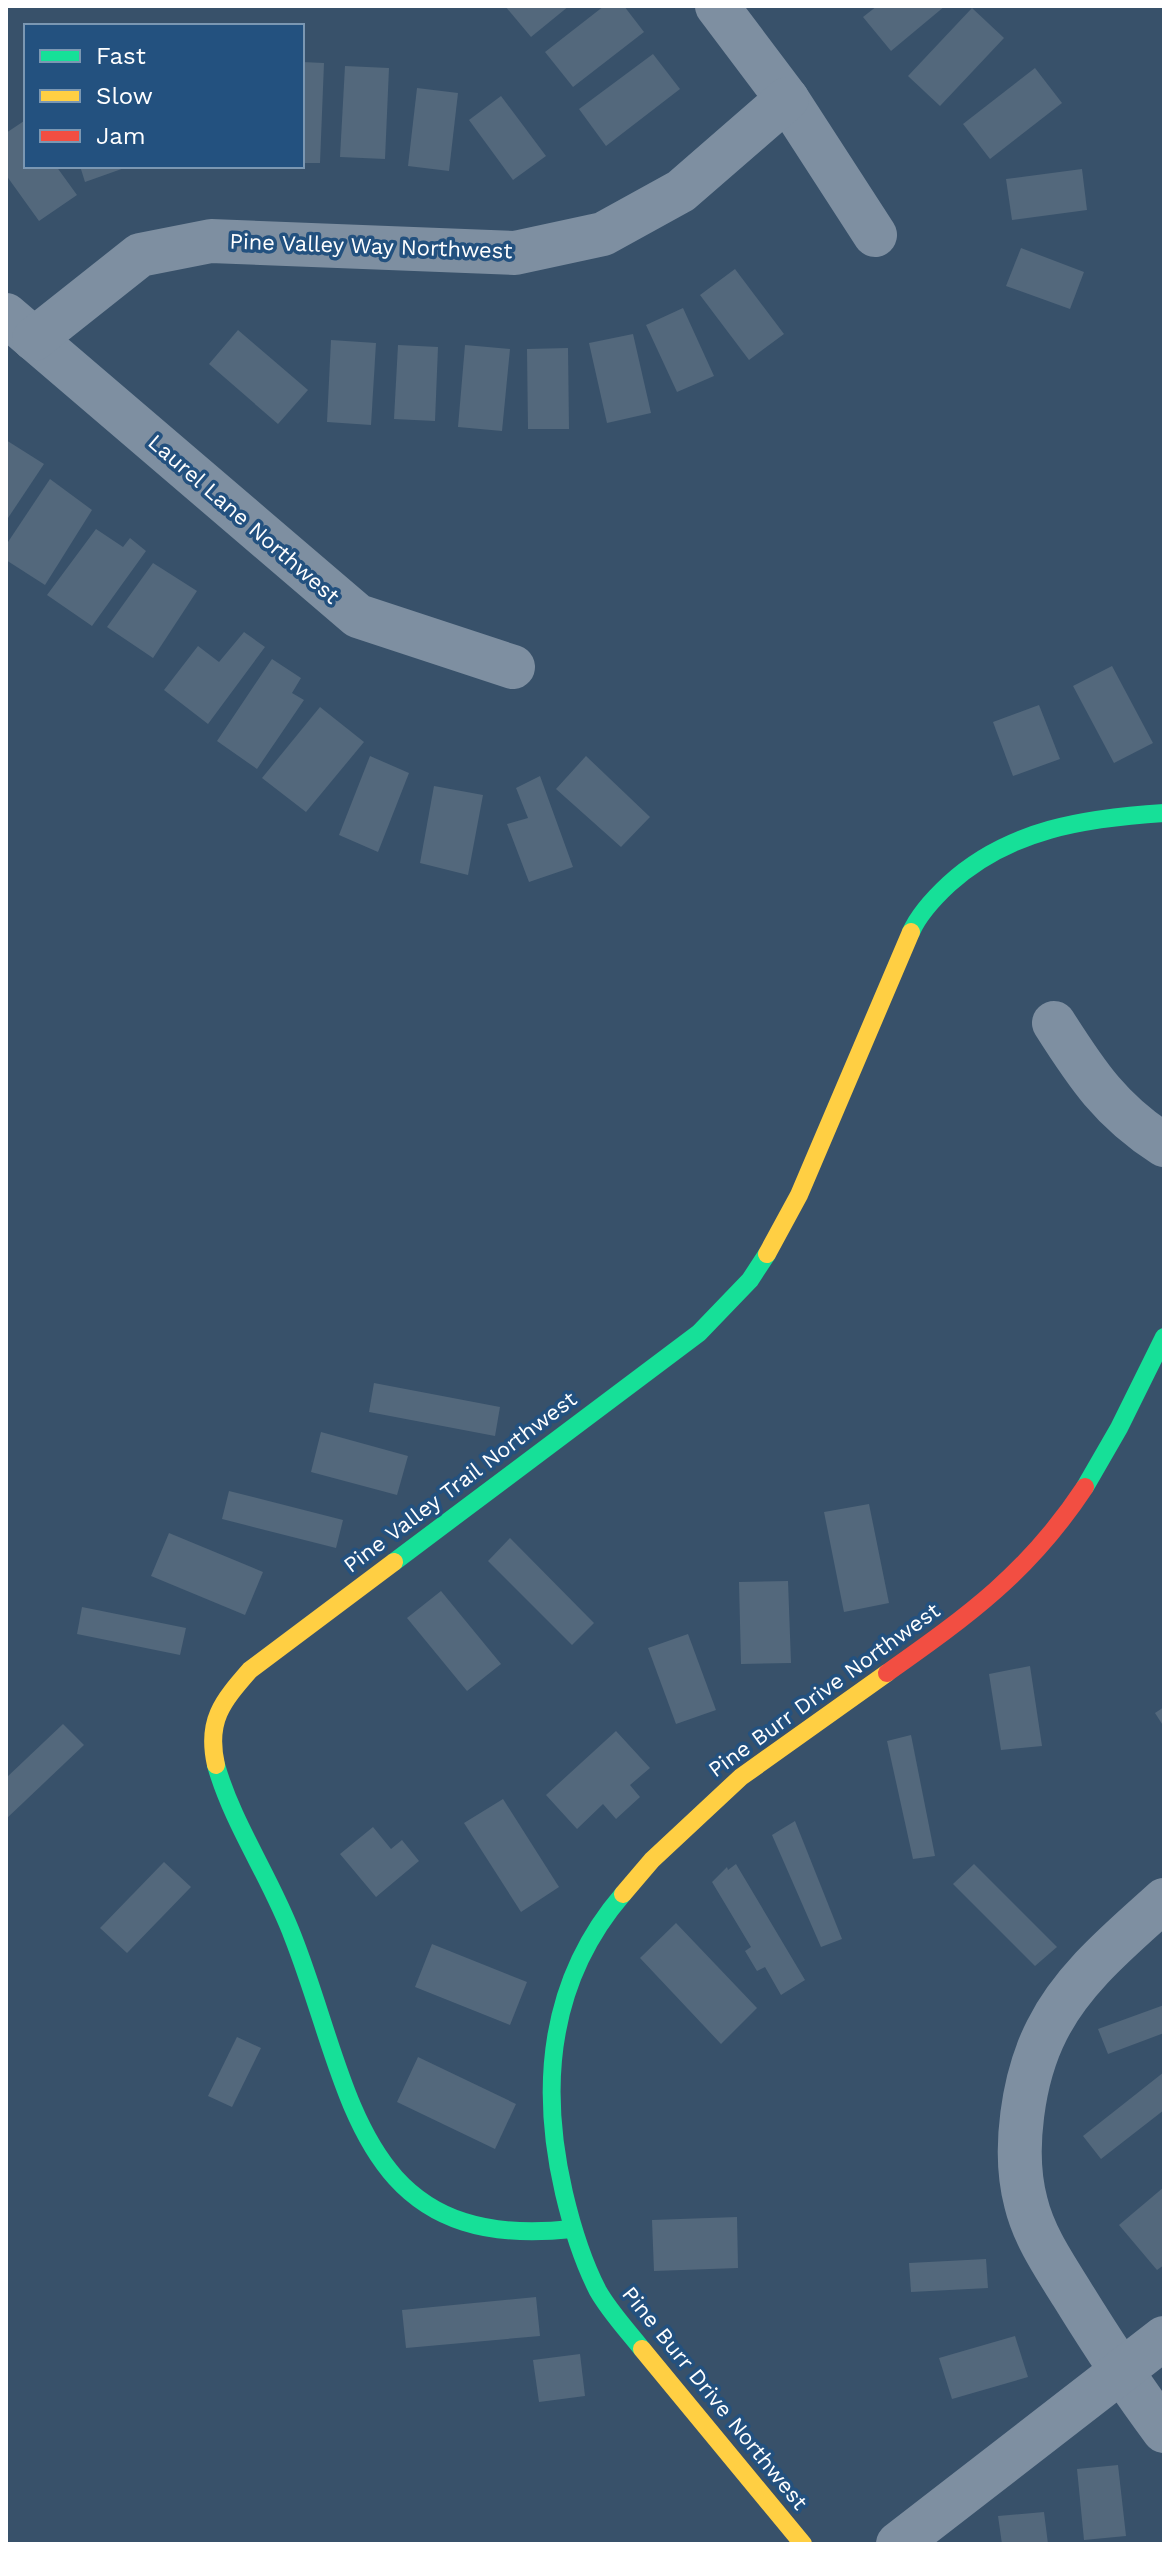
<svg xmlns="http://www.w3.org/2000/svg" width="1170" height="2550" viewBox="0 0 1170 2550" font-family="'Work Sans',sans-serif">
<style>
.building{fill:#53687c}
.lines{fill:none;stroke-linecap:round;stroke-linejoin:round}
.street{stroke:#7e8fa1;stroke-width:44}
.fast{stroke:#16e098;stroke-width:18}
.slow{stroke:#ffcf43;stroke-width:18}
.jam{stroke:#f24e42;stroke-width:18}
.labels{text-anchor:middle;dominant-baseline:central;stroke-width:7;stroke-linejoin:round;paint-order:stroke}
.street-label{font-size:22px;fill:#fff;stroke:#23517f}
</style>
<rect width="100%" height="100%" fill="#38516a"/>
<g class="building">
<path d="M505,6h64l-38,31z"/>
<path d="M604,6h20l20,26 -71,55 -28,-35z"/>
<path d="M877,6h68l-54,45 -28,-34z"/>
<path d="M972,8l32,30 -64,68 -32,-30z"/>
<path d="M653,54l27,35 -74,57 -27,-37z"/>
<path d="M302,62l22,1 -4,100h-18z"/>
<path d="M345,66l44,2 -4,91 -45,-2z"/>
<path d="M1035,68l27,35 -72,56 -27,-35z"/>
<path d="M417,88l41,5 -9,78 -41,-5z"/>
<path d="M501,96l45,60 -33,24 -44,-60z"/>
<path d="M24,121l2,45h30l21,29 -38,26 -33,-46v-42z"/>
<path d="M80,166h50l-45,16z"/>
<path d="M1082,169l5,41 -75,10 -6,-41z"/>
<path d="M1021,248l63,24 -14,37 -64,-23z"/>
<path d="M735,269l49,65 -35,26 -49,-65z"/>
<path d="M683,308l31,68 -37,16 -31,-67z"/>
<path d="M238,330l70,60 -30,34 -69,-60z"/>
<path d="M633,334l18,79 -44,10 -18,-80z"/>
<path d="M331,340l45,3 -5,82 -44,-3z"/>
<path d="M398,345l40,2 -3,74 -41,-2z"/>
<path d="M465,345l45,4 -8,82 -44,-4z"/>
<path d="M568,348l1,81h-41l-1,-80z"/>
<path d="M6,440l38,24 -38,57z"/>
<path d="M50,479l42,31 -47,75 -39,-25v-15z"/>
<path d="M96,529l27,18 7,-9 16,13 -54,75 -45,-31z"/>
<path d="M153,563l44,28 -44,67 -46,-31z"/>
<path d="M244,632l21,15 -57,77 -44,-34 34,-44 21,16z"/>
<path d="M272,659l29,19 -9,15 12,7 -47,69 -40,-28z"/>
<path d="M1112,666l41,77 -39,20 -41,-77z"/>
<path d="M1039,705l21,54 -47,17 -20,-54z"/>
<path d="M320,707l44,35 -58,70 -44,-34z"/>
<path d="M370,756l39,17 -31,79 -39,-17z"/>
<path d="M586,756l64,61 -29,30 -65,-58z"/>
<path d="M540,776l33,91 -44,15 -22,-58 21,-6 -12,-30z"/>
<path d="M434,786l49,9 -15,80 -48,-12z"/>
<path d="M374,1383l126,24 -5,29 -126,-24z"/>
<path d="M321,1432l87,24 -11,39 -86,-23z"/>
<path d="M229,1491l114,29 -7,28 -114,-29z"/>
<path d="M869,1504l20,99 -45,9 -20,-100z"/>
<path d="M169,1533l94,39 -18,43 -94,-39z"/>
<path d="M510,1538l84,85 -22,22 -84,-84z"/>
<path d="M788,1581l3,82 -50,1 -2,-82z"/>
<path d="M441,1591l60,73 -34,27 -60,-73z"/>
<path d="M82,1607l104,21 -6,27 -103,-21z"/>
<path d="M688,1634l28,76 -40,14 -28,-76z"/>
<path d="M1030,1666l12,80 -41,4 -12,-76z"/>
<path d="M1164,1707v20l-9,-14z"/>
<path d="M63,1724l21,21 -78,74v-41z"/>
<path d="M616,1731l34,37 -20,17 10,12 -24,22 -13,-15 -26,25 -31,-34z"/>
<path d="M911,1735l24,121 -22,3 -26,-118z"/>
<path d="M503,1799l56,88 -38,25 -57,-89z"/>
<path d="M795,1821l47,118 -21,8 -49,-112z"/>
<path d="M373,1827l18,22 11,-9 17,21 -43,36 -36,-43z"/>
<path d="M164,1862l27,25 -64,66 -27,-25z"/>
<path d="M736,1864l69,116 -24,15 -16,-28 -8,4 -12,-20 6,-4 -39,-65 15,-15 1,3z"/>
<path d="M974,1864l83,83 -22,19 -82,-82z"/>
<path d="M676,1923l81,85 -36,36 -81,-86z"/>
<path d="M432,1944l95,38 -17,43 -95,-38z"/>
<path d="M1164,2005v28l-56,21 -10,-25z"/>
<path d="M237,2037l24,11 -29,59 -24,-11z"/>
<path d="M418,2057l98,47 -21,45 -98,-47z"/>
<path d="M1164,2072v38l-63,49 -18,-23z"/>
<path d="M1164,2187v78l-7,5 -38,-45z"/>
<path d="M737,2217l1,51 -84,3 -2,-51z"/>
<path d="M986,2259l2,29 -77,4 -2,-29z"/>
<path d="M536,2297l4,39 -134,12 -4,-38z"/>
<path d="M1015,2336l13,41 -76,22 -13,-41z"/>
<path d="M580,2354l5,42 -46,6 -6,-42z"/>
<path d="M1118,2465l8,71 -42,4 -7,-71z"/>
<path d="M1044,2512l4,32h-46l-4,-28z"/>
</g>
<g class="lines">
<g class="street">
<path d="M717,6l70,93 88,136"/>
<path d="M6,315l352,301 155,51"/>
<path d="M34,339l106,-84 71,-14 304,12 88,-19 78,-43 106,-92"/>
<path d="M1054,1023c33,52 57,88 110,122"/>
<path d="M1164,1900c-43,39 -91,78 -117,130 -24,47 -35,121 -21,173 8,33 28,62 46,91 29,47 59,93 92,137"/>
<path d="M898,2544l266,-206"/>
</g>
<g class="fast">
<path d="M911,932c8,-18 24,-35 38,-48 60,-55 137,-66 215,-71"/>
<path d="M1085,1487l34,-59 45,-91"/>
<path d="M394,1562l305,-229 51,-53 17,-26"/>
<path d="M216,1765c17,60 55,113 77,172 60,153 64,316 279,292"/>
<path d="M623,1894c-74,86 -84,192 -59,299 8,34 18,67 34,98 12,21 29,39 44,58"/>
</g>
<g class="slow">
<path d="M767,1254l32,-59 112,-263"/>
<path d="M216,1765c-10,-44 6,-63 34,-95l144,-108"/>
<path d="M623,1894l29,-34 89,-83 146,-104"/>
<path d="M642,2349l161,195"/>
</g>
<path class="jam" d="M887,1673c82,-58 142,-101 198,-186"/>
</g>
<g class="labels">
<g class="street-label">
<text transform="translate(371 246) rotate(2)">Pine Valley Way Northwest</text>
<text transform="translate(244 519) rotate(41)">Laurel Lane Northwest</text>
<text transform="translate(460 1482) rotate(-37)">Pine Valley Trail Northwest</text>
<text transform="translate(824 1690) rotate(-36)">Pine Burr Drive Northwest</text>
<text transform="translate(715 2398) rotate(51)">Pine Burr Drive Northwest</text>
</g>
</g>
<rect width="1170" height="2550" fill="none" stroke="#ffffff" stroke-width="16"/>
<rect x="24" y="24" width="280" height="144" fill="#23517f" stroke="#7b97b2" stroke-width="2"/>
<rect x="40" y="50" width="40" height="12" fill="#16e098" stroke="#7b97b2" stroke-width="2"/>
<text x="96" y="64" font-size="24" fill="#ffffff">Fast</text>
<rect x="40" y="90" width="40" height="12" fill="#ffcf43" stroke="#7b97b2" stroke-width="2"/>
<text x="96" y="104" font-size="24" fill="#ffffff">Slow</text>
<rect x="40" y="130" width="40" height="12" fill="#f24e42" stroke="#7b97b2" stroke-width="2"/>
<text x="96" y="144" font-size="24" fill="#ffffff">Jam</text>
</svg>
